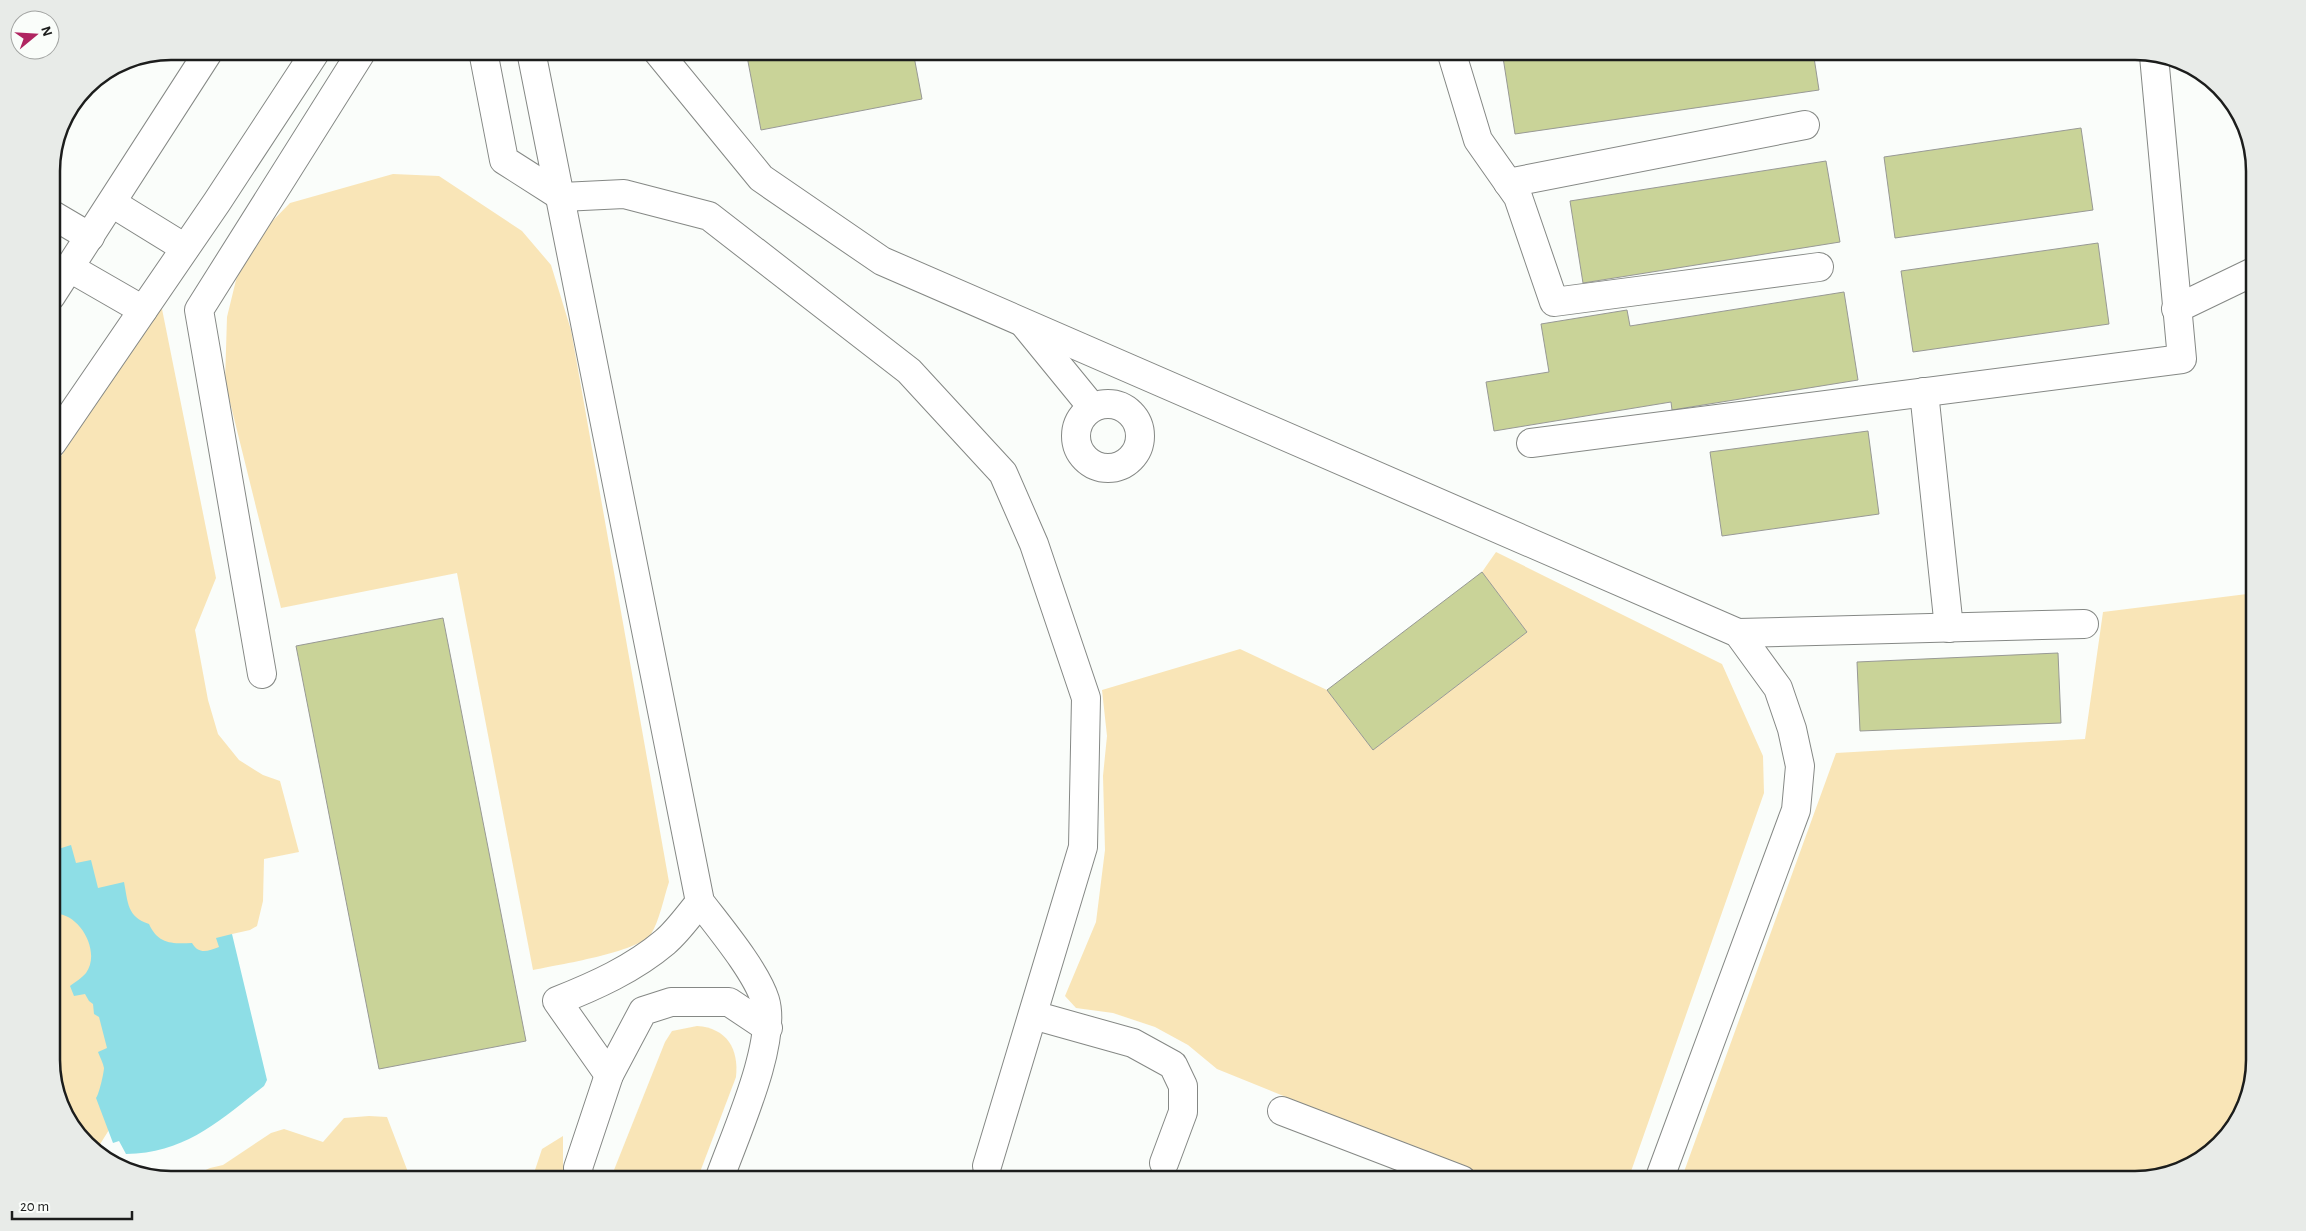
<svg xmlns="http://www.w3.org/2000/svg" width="2306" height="1231" viewBox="0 0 2306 1231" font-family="'Alegreya Sans',sans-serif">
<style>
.green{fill:#f9e5b7}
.water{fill:#8edee6}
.building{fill:#c9d398;stroke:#989995}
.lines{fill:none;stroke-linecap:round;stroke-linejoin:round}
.minor-casing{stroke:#858885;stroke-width:30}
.minor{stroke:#fff;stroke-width:28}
.rim{fill:none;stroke:#1c1d1c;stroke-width:2.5}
</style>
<rect width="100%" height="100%" fill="#fafdfa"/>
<g class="green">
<path d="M393,174l46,2 83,55 29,34 20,65 98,552c-5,15 -10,40 -18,52 -12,18 -94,31 -118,36l-76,-397 -176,35 -56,-226 2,-65 9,-37 18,-40 36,-37z"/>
<path d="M161,304l55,274 -21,52 13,70 10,34 21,26 24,15 17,6 19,71 -35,7 -1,42 -6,25 -7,4 -18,4 -135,215 -25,-22 -20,-59v-598z"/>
<path d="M1496,552l226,112 41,92 1,37 -136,387h-138l-273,-111 -29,-24 -33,-18 -42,-14 -37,-5 -11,-12 31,-74 9,-72 -2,-74 4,-40 -5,-46 138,-41 87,41 46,60 154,-118 -45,-60z"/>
<path d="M2255,593v467l-13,53 -47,51 -60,16h-454l155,-427 249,-14 18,-127z"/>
<path d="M697,1026c30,2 42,23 39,51l-39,103h-87l55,-138 7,-11z"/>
<path d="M369,1116l18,1 24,63h-227l26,-12 13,-3 48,-32 13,-4 39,13 21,-24z"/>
<path d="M563,1136v29l4,15h-48l15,-7 8,-24z"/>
</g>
<path class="water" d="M71,845l5,18 15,-3 7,28 26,-6c4,20 3,35 25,42 9,20 23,20 43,19 7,12 16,8 27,4l-3,-9 16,-4 35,146 -3,6c-45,35 -78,67 -138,68l-7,-13 -6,2 -17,-45c3,-3 8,-26 8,-30 -1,-5 -4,-11 -6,-16l9,-4 -8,-31 -5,-3 -1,-10 -4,-3 -4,-7 -11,2 -4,-10c5,-4 12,-8 16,-13 16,-22 -8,-63 -34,-59v-63z"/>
<g class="building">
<path d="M746,51h167l9,48 -161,31z"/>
<path d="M1502,51h311l6,39 -304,44z"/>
<path d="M2081,128l12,82 -198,28 -11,-81z"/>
<path d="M1826,161l14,81 -257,41 -13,-82z"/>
<path d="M2098,243l11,81 -196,28 -12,-81z"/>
<path d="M1844,292l14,88 -186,30 -1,-8 -177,29 -8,-49 63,-10 -8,-48 86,-14 3,16z"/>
<path d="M1868,431l11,83 -157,22 -12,-84z"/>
<path d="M1482,572l45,60 -154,118 -46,-60z"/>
<path d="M443,618l83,423 -147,28 -83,-423z"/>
<path d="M2058,653l3,70 -201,8 -3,-69z"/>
</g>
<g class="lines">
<g class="minor-casing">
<g id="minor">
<path d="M483,51l21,109 58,37 62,-3 85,22 200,155 94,102 31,71 52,154 -3,149 -96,319"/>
<path d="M531,51l169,851c19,25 56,69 65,98 13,42 -31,137 -46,180"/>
<path d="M657,51l104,127 121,83 856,372 40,55 14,41 8,37 -4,44 -137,370"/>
<path d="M1451,51l27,89 40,57 36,105 265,-35"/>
<path d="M1508,183l297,-58"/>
<path d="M112,203l73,45"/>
<path d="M51,214l39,23"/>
<path d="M70,268l73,42"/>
<path d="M51,296l158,-245"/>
<path d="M2176,309l79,-38"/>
<path d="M1025,325l67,82"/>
<path d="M1924,392l25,236"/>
<circle cx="1108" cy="436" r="32"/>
<path d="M52,443l165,-241 99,-151"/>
<path d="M1531,443l651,-84 -28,-303"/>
<path d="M1738,633l346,-9"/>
<path d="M262,674l-63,-364 163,-259"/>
<path d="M1033,1015l100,28 40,22 10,21v26l-19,51"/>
<path d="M609,1075l-52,-74c38,-15 76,-32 108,-59 13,-11 24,-27 35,-40"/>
<path d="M1282,1111l180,69"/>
<path d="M580,1180l-2,-12 31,-93 34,-64 28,-9h58l39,26"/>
</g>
</g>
<use href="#minor" class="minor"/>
</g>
<path d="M0 0H2306V1231H0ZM171 60H2135A111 111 0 0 1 2246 171V1060A111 111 0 0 1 2135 1171H171A111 111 0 0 1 60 1060V171A111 111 0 0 1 171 60Z" fill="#e8ebe8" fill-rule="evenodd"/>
<path class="rim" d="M171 60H2135A111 111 0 0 1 2246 171V1060A111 111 0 0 1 2135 1171H171A111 111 0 0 1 60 1060V171A111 111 0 0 1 171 60Z"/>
<g transform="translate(35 35) rotate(72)"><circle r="24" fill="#fafdfa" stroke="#a1a3a1"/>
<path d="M0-4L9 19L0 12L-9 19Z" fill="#b02561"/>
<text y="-8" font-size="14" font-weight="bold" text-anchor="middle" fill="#1c1d1c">N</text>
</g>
<path d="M12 1211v8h120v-8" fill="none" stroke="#1c1d1c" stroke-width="2.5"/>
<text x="20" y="1211" font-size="15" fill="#1c1d1c" stroke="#fafdfa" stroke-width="4" paint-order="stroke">20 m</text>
</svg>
